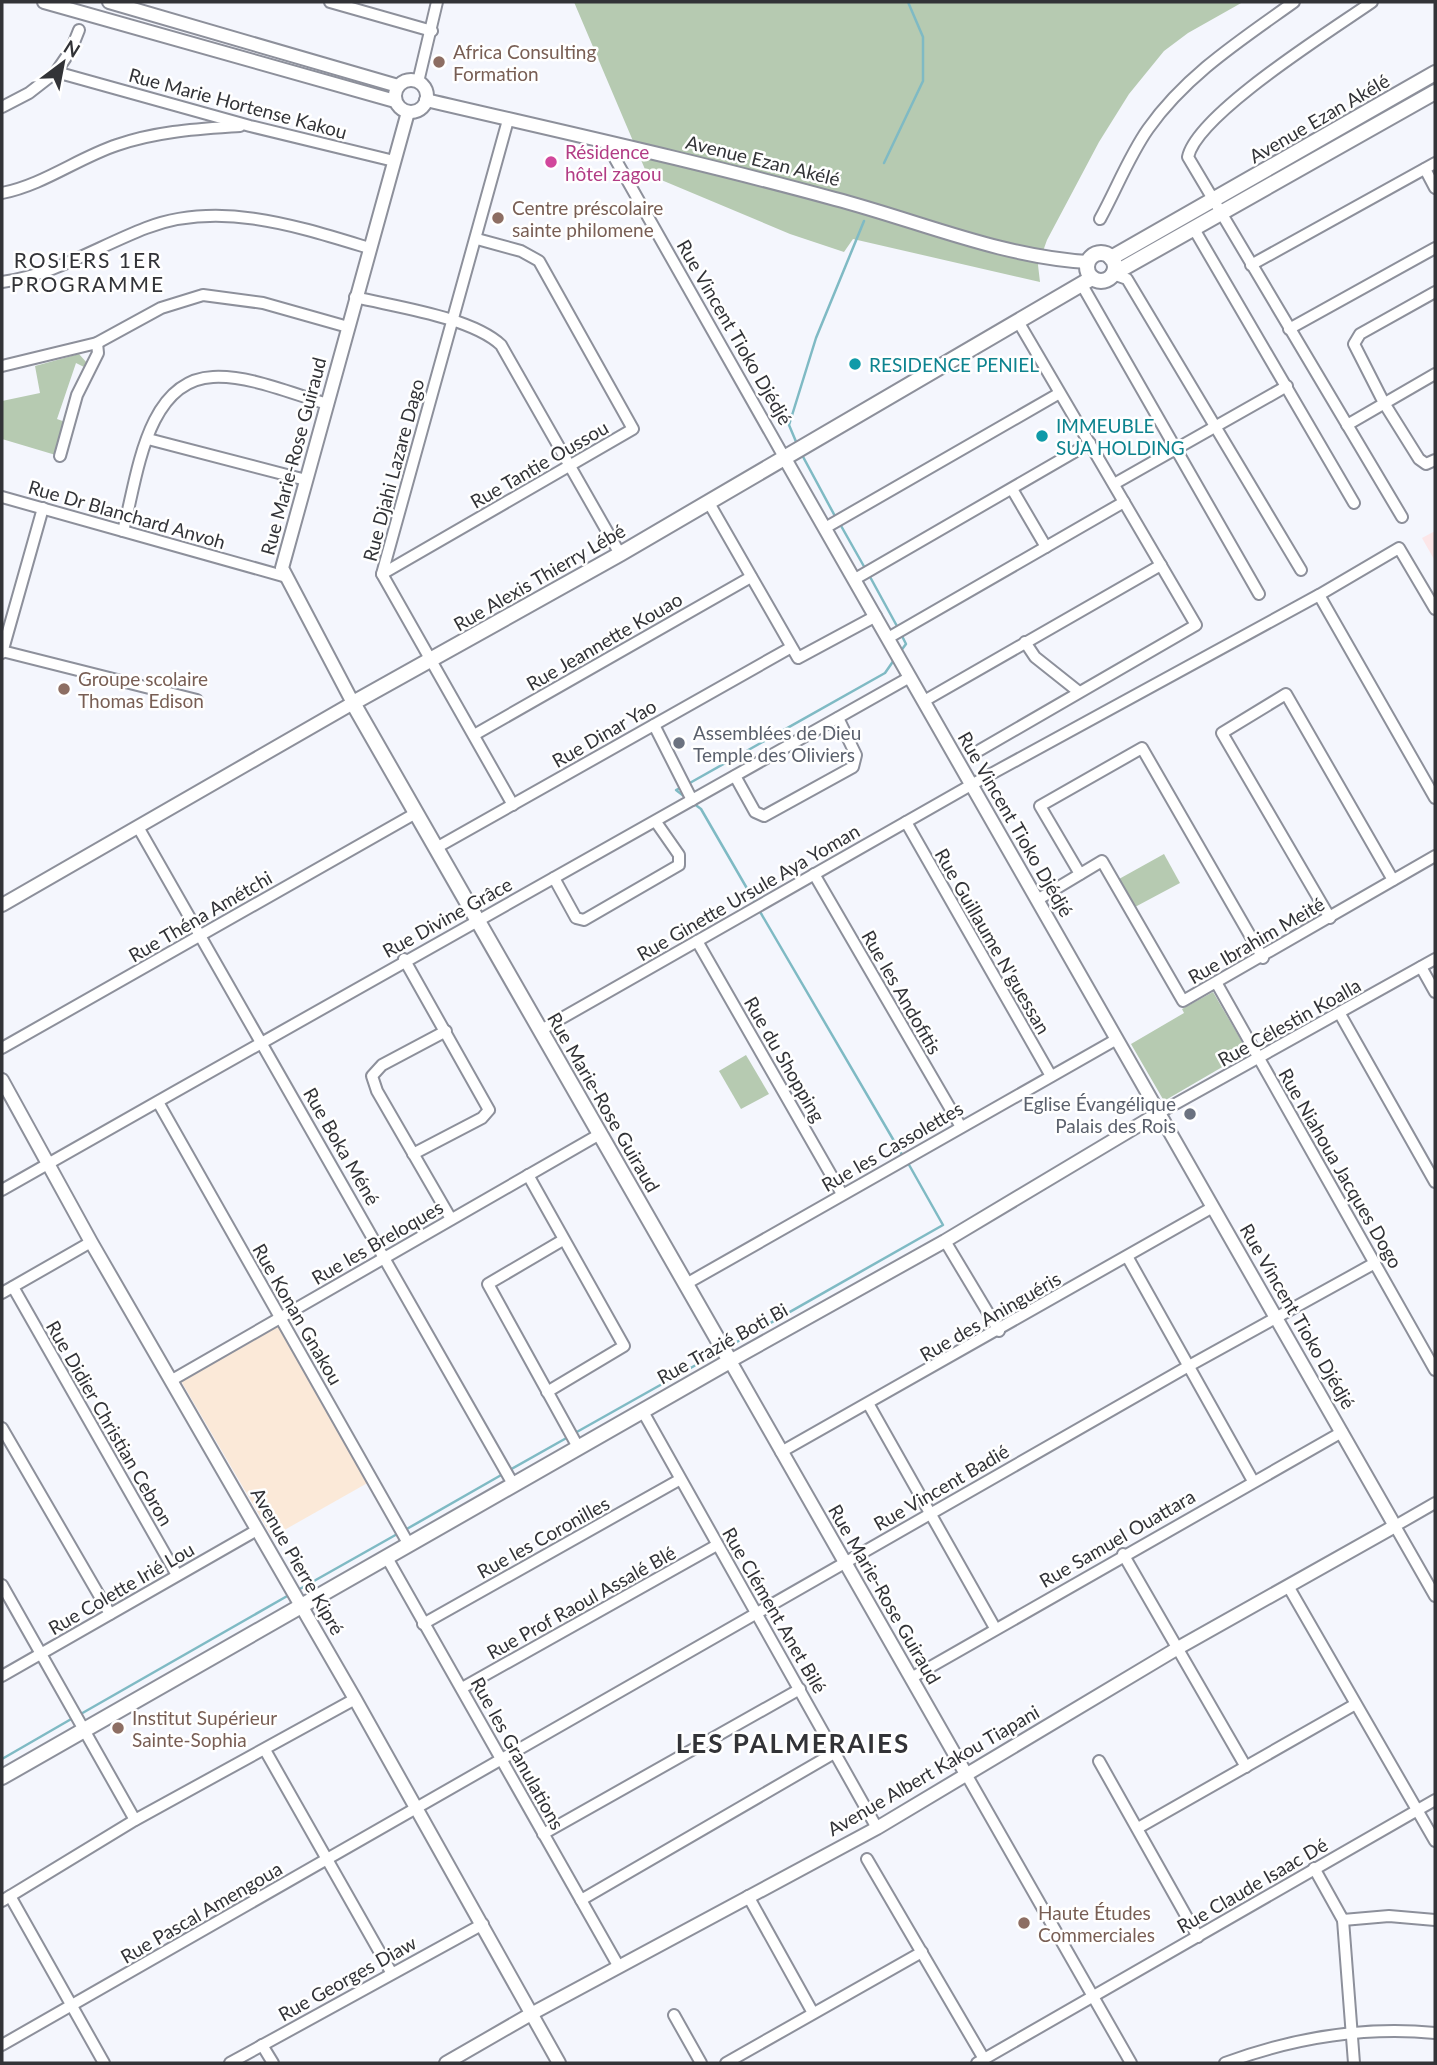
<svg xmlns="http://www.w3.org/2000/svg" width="1437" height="2065" viewBox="0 0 1437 2065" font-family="Lato,sans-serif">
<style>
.commercial{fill:#fbe9d8}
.education{fill:#fce6e8}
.green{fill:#b6cab1}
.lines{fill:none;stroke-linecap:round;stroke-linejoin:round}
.stream{stroke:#7fbac4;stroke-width:2.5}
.minor-casing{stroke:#8d909b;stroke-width:14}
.tertiary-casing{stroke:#8d909b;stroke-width:16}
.secondary-casing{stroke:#8d909b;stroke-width:18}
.minor{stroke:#fff;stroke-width:10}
.tertiary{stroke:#fff;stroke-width:12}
.secondary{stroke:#fff;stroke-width:14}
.education-dot{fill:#8d6e63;stroke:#fff;stroke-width:2.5}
.hotel-dot{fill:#d1479c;stroke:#fff;stroke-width:2.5}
.culture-dot{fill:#0f9aa8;stroke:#fff;stroke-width:2.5}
.worship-dot{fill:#6b7280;stroke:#fff;stroke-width:2.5}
.labels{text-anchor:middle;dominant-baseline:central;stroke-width:5;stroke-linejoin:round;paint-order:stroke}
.education-label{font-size:19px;fill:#785e54;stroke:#fff;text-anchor:start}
.street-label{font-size:19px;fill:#323337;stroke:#fff}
.hotel-label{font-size:19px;fill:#b23c85;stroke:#fff;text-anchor:start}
.culture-label{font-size:19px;fill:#0d838f;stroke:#fff;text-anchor:start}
.worship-label{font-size:19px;fill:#5b616d;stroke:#fff;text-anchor:start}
.neighbourhood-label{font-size:21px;letter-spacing:2px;fill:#323337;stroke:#fff}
.district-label{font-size:26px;font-weight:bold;letter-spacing:2px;fill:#323337;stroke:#fff}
</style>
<rect width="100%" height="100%" fill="#f4f6fd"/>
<path class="commercial" d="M280,1324l91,157 -99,56 -91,-156z"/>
<path class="education" d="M1435,531v30l-13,-23z"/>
<g class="green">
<path d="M574,2h669l-55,31 -24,18 -35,43 -30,48 -52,98 -9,25 2,17 -187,-43 -9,13 -54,-18 -143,-60z"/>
<path d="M79,354l8,9 -3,4 -8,-4 -19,56 11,4 -9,33 -57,-17v-38l38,-8 -5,-27z"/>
<path d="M1164,854l16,29 -45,24 -16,-28z"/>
<path d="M1213,992l35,60 -84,49 -33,-57 53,-31 -2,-4z"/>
<path d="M746,1055l23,39 -28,15 -22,-38z"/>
</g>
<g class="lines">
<g class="stream">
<path d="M884,163l39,-82v-44l-15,-35"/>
<path d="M797,444l-8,-19 27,-87 48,-117"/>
<path d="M801,453l35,65"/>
<path d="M840,524l26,46"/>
<path d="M869,575l29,53"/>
<path d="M900,652l6,-8 -5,-10"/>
<path d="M688,784l197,-111 9,-13"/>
<path d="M682,787l-6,3 9,7"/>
<path d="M693,803l8,6 55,95"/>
<path d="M759,910l145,248"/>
<path d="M728,1347l215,-122 -35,-62"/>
<path d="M575,1433l144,-81"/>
<path d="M508,1471l62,-35"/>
<path d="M405,1530l98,-56"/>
<path d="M298,1590l101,-57"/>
<path d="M79,1715l210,-120"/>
<path d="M2,1759l71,-41"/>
</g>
<g class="minor-casing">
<g id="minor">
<path d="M330,2l102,29"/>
<path d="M1372,2c-40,28 -175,112 -184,155l214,360"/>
<path d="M56,72l15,-22 8,-20"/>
<path d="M418,82l19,-80"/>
<path d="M2,107l27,-14 27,-21 194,54 144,35"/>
<path d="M508,120l-126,454 131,231"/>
<path d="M605,141l179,316"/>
<path d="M1425,169l10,19"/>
<path d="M2,193c41,-8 76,-35 115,-48 40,-14 81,-16 123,-19"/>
<path d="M1100,219c16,-29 29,-63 48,-90 38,-54 93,-89 146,-127"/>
<path d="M1194,229l160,274"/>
<path d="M1251,265l184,-102"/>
<path d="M1113,274l14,5 174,291"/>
<path d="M2,282c52,-7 95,-35 144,-54 73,-28 151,-2 223,20"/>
<path d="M1082,285l177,309"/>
<path d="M1435,292l-75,42 -6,10 30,59 35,56 7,5 9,-4"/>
<path d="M355,297c41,10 116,20 146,48l119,209"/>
<path d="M1289,329l146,-81"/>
<path d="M2,366l95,-23 64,-35 42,-13 60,8 85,24"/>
<path d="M1347,425l88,-51"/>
<path d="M148,439l158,41"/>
<path d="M60,456l17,-61 21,-42 -1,-10"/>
<path d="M1114,484l173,-98"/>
<path d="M1012,489l34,58"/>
<path d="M2,497l281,79"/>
<path d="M709,503l89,155 78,-42"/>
<path d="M825,528l233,-134"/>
<path d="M123,531c14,-51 22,-151 90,-154 37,-2 79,17 115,27"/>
<path d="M382,574l251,-145 -94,-168 -18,-10 -44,-12"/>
<path d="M855,579l235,-136"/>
<path d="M1319,595l116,203"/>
<path d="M888,638l236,-136"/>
<path d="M1025,642l10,15 44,35"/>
<path d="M2,651l195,49"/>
<path d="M2,653l41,-145"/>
<path d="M924,701l237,-136"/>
<path d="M654,725l38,75"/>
<path d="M474,735l277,-158"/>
<path d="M980,750l216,-125 -177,-302"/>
<path d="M735,776l20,36 9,4 89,-49 3,-12 -18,-37"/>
<path d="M906,822l145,254"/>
<path d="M138,827l375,657"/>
<path d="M436,848l354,-200"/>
<path d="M814,874l147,253"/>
<path d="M1080,874l-40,-68 102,-58 121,210"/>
<path d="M554,878l22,40 8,2 95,-55v-10l-23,-33"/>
<path d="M1037,900l65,-39 81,140 252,-145"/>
<path d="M1330,918l-108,-185 64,-39 107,186"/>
<path d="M697,941l145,253"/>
<path d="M404,959l85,151 -7,8 -69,36"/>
<path d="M1421,967l14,25"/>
<path d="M1217,984l218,386"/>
<path d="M1340,1014l95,168"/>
<path d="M541,1030l430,-245 348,-190 80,-47 36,61"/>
<path d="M446,1031l-64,34 -10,11 5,15 74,128"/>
<path d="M2,1048l414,-235"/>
<path d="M158,1102l250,441"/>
<path d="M1159,1113l276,-154"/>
<path d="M528,1175l96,171 -77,46"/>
<path d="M2,1190c302,-172 605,-342 908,-513"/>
<path d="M563,1240l-75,44 90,163"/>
<path d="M945,1241l54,90"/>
<path d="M1128,1258l125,223"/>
<path d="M686,1284l431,-245"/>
<path d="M13,1287l164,288"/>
<path d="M2,1293l89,-51"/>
<path d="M172,1380l428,-246"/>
<path d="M869,1405l126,223"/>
<path d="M642,1410l235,418"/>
<path d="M2,1428l108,186"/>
<path d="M781,1452l432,-245"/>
<path d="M1435,1503l-40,23 40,70"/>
<path d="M1123,1554l123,213"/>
<path d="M386,1556l233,411"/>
<path d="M2,1585l133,235"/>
<path d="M1288,1586l147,255"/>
<path d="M423,1624l256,-144"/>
<path d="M2,1676l255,-146"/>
<path d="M911,1678l431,-246"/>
<path d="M462,1688l255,-143"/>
<path d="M265,1750l126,222"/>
<path d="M1099,1761l99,176"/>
<path d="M966,1774l165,289"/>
<path d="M1138,1828l216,-123"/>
<path d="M543,1834l257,-145"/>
<path d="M867,1859l117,200"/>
<path d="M1314,1868l29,52 11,143"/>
<path d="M10,1896l94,167"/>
<path d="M748,1896l65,117"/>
<path d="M581,1900l255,-148"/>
<path d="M2,1901l133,-81 220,-121"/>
<path d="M1343,1920l46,-4 46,4"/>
<path d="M674,2015l27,48"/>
<path d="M2,2045l1185,-678 188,-104"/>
<path d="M262,2045l11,18"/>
<path d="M230,2063l253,-139"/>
<path d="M726,2063l196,-111"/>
<path d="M977,2063l458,-263"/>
<path d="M1225,2063c68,-25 138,-37 210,-30"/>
</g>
</g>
<g class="tertiary-casing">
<g id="tertiary">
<path d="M44,2l351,99"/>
<path d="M109,2l289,84"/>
<circle cx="411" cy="96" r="16"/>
<path d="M426,100c137,32 274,62 409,99 84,22 166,58 253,63"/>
<path d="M2,905l351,-202 -71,-135 126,-456"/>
<path d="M2,1080l89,162 264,457 204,364"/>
<path d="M966,1774l-236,-413 215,-120 214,-128"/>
<path d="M446,2063l85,-49 346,-186 301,-180 217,-122 -611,-1069"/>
</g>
</g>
<g class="secondary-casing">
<g id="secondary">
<circle cx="1101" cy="267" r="14"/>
<path d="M1111,258l324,-185"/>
<path d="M1113,274l322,-182"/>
<path d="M2,1777l728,-416 -377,-658 267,-149 472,-276"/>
</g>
</g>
<use href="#minor" class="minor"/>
<use href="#tertiary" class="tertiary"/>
<use href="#secondary" class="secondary"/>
</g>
<g class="education-dot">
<circle cx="439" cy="62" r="7"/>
<circle cx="498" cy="218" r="7"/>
<circle cx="64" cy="689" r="7"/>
<circle cx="118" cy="1728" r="7"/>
<circle cx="1024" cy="1923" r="7"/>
</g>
<circle class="hotel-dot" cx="551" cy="162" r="7"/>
<g class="culture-dot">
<circle cx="855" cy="364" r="7"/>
<circle cx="1042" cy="436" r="7"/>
</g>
<g class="worship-dot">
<circle cx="679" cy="743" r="7"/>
<circle cx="1190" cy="1114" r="7"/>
</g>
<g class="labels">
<g class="education-label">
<text x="453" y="51">Africa Consulting<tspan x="453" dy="22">Formation</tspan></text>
<text x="512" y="207">Centre préscolaire<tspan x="512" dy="22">sainte philomene</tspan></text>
<text x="78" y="678">Groupe scolaire<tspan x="78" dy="22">Thomas Edison</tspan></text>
<text x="132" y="1717">Institut Supérieur<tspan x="132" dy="22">Sainte-Sophia</tspan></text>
<text x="1038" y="1912">Haute Études<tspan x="1038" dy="22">Commerciales</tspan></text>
</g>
<g class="street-label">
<text transform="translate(238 103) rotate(15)">Rue Marie Hortense Kakou</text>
<text transform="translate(1319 118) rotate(-30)">Avenue Ezan Akélé</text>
<text transform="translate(763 160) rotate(14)">Avenue Ezan Akélé</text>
<text transform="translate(735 332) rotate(60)">Rue Vincent Tioko Djédjé</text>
<text transform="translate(293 456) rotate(-75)">Rue Marie-Rose Guiraud</text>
<text transform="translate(539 464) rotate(-30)">Rue Tantie Oussou</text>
<text transform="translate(393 470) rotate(-75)">Rue Djahi Lazare Dago</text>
<text transform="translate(127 514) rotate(16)">Rue Dr Blanchard Anvoh</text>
<text transform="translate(539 577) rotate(-30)">Rue Alexis Thierry Lébé</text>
<text transform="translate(604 641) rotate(-30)">Rue Jeannette Kouao</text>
<text transform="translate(604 733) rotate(-30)">Rue Dinar Yao</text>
<text transform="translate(1016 824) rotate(60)">Rue Vincent Tioko Djédjé</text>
<text transform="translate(748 892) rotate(-30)">Rue Ginette Ursule Aya Yoman</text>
<text transform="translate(200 916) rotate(-30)">Rue Théna Amétchi</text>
<text transform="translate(447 917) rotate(-29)">Rue Divine Grâce</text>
<text transform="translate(1256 940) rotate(-30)">Rue Ibrahim Meité</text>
<text transform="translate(993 941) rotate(60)">Rue Guillaume N'guessan</text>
<text transform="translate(902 992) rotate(60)">Rue les Andofitis</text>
<text transform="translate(1289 1022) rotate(-29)">Rue Célestin Koalla</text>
<text transform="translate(785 1059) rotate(60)">Rue du Shopping</text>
<text transform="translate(604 1102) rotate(60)">Rue Marie-Rose Guiraud</text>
<text transform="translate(342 1146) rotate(60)">Rue Boka Méné</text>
<text transform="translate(892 1146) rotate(-30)">Rue les Cassolettes</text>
<text transform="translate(1341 1168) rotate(60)">Rue Niahoua Jacques Dogo</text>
<text transform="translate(377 1242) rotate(-30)">Rue les Breloques</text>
<text transform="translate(298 1314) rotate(60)">Rue Konan Gnakou</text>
<text transform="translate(990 1316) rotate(-30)">Rue des Aninguéris</text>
<text transform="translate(1298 1316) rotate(60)">Rue Vincent Tioko Djédjé</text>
<text transform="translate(722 1343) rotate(-29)">Rue Trazié Boti Bi</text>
<text transform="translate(110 1423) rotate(60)">Rue Didier Christian Cebron</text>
<text transform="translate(941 1487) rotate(-30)">Rue Vincent Badié</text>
<text transform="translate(543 1537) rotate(-29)">Rue les Coronilles</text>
<text transform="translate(1117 1538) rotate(-30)">Rue Samuel Ouattara</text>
<text transform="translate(298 1561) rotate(60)">Avenue Pierre Kipré</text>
<text transform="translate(121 1588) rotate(-30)">Rue Colette Irié Lou</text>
<text transform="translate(885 1594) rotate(60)">Rue Marie-Rose Guiraud</text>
<text transform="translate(581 1602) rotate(-29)">Rue Prof Raoul Assalé Blé</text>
<text transform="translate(775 1610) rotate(60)">Rue Clément Anet Bilé</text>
<text transform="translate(518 1753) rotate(61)">Rue les Granulations</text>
<text transform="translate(933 1770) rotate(-30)">Avenue Albert Kakou Tiapani</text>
<text transform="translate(1252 1885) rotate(-30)">Rue Claude Isaac Dé</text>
<text transform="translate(201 1912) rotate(-30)">Rue Pascal Amengoua</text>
<text transform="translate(347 1978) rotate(-29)">Rue Georges Diaw</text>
</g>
<g class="hotel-label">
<text x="565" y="151">Résidence<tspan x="565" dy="22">hôtel zagou</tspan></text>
</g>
<g class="culture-label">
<text x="869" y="364">RESIDENCE PENIEL</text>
<text x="1056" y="425">IMMEUBLE<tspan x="1056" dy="22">SUA HOLDING</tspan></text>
</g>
<g class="worship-label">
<text x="693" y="732">Assemblées de Dieu<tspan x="693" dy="22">Temple des Oliviers</tspan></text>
<text x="1176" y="1103" text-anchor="end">Eglise Évangélique<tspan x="1176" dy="22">Palais des Rois</tspan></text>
</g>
<g class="neighbourhood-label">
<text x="88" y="259">ROSIERS 1ER<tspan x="88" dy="24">PROGRAMME</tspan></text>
</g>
<g class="district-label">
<text x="793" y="1743">LES PALMERAIES</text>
</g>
</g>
<rect width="1437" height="2065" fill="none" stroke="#323337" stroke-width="7"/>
<g transform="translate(63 63) rotate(32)" stroke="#ffffff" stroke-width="5" paint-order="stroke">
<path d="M0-5L12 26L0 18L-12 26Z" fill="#323337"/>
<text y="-10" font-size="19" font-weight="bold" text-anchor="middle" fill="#323337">N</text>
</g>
</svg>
